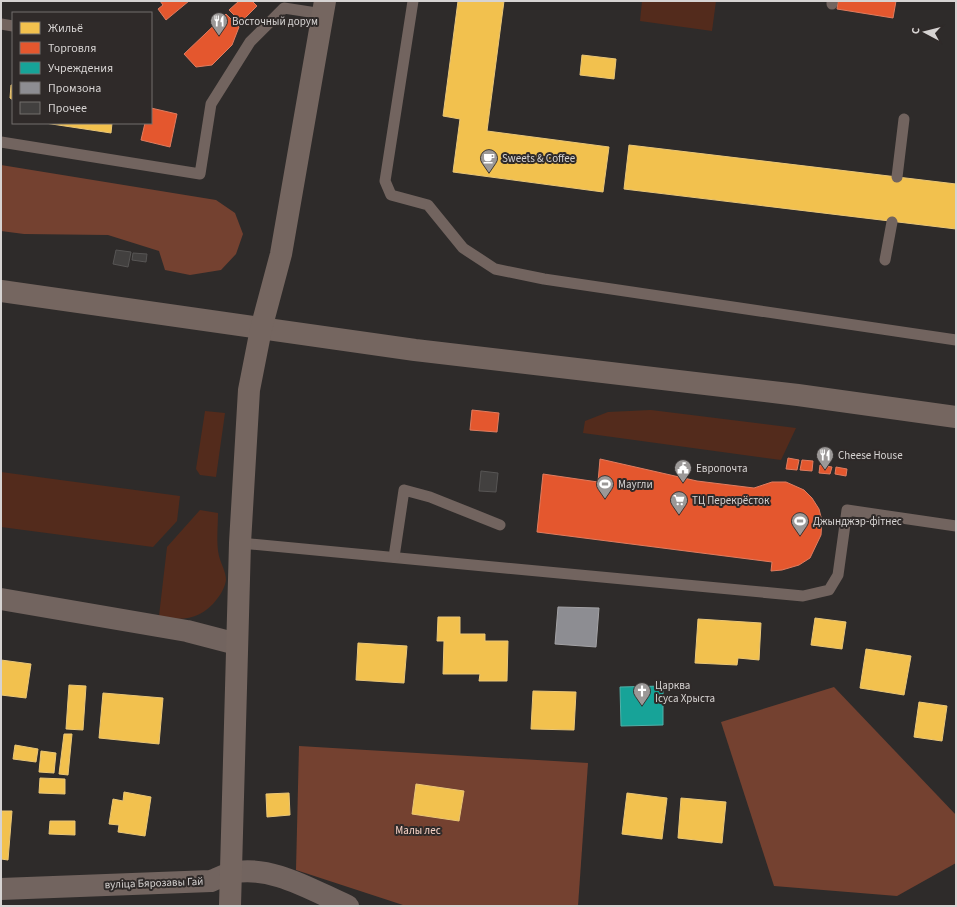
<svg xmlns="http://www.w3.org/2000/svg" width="957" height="907" viewBox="0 0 957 907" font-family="'Source Sans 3',sans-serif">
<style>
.green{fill:#532b1c}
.forest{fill:#744130}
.homes{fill:#f2c14e;stroke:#eac676}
.shops{fill:#e4572e;stroke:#e07c5f}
.public{fill:#17a398;stroke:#50b1a9}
.industry{fill:#8d8d92;stroke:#a3a2a5}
.building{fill:#42403f;stroke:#575554}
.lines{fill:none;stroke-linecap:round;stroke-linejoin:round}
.service{stroke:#72645f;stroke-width:11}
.minor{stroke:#72645f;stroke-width:22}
.secondary{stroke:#756660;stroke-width:22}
.labels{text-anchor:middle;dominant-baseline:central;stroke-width:4;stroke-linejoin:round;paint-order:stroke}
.poi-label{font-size:11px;fill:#d6d3d2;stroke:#2f2a29;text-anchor:start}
.park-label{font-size:11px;fill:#f8d3c6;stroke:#2f2a29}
.street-label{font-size:11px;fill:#d6d3d2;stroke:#2f2a29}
</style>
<rect width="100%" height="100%" fill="#2e2b2a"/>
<g class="green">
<path d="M642,1h74l-4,30 -72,-10z"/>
<path d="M651,410l145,18 -15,32 -198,-27 2,-12 23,-9z"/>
<path d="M205,411l20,2 -9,64 -16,-2 -4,-6z"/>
<path d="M1,472l179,24 -3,25 -24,26 -152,-20z"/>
<path d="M200,510l18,3c0,14 -2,30 1,43 2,8 7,16 7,24 -1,7 -5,14 -9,19 -15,20 -35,23 -58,17l8,-69z"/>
</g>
<g class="forest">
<path d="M1,165l215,35 19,13 8,21 -7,20 -15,16 -31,5 -25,-5 -6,-19 -51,-16 -84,-1 -23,-3z"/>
<path d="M834,687l122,128v48l-59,33 -123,-10 -53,-164z"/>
<path d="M299,746l289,17 -10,143h-172l-110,-36z"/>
</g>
<g class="homes">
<path d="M458,1h46l-17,130 122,16 -6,45 -150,-20 7,-53 -17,-3z"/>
<path d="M582,55l34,4 -2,20 -34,-4z"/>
<path d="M11,85h2v15l-3,-2z"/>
<path d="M45,123h67l-1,10z"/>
<path d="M629,145l327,39v45l-332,-40z"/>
<path d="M438,617h22v17h25v7h23l-1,40h-28l1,-7h-37l1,-33h-7z"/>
<path d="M815,618l31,4 -4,27 -31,-4z"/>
<path d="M698,619l63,4 -2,37 -21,-2 -1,7 -42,-2z"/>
<path d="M358,643l49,3 -3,37 -48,-3z"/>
<path d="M866,649l45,7 -7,39 -44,-7z"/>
<path d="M1,660l30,4 -5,34 -25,-3z"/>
<path d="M69,685l17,1 -3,44 -17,-1z"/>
<path d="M533,691l43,1 -2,38 -43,-1z"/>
<path d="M103,693l60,5 -4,46 -60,-6z"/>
<path d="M919,702l28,4 -5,35 -28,-4z"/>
<path d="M64,734h8l-4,41 -9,-1z"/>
<path d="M15,745l23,4 -2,13 -23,-3z"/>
<path d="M41,751l15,2 -2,20 -15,-1z"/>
<path d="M40,778l25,1v15l-26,-1z"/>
<path d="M416,784l48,7 -5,30 -47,-7z"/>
<path d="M124,792l27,5 -6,39 -27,-4 1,-7 -10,-1 4,-25 10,2z"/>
<path d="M289,793l1,22 -23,2 -1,-23z"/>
<path d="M627,793l40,5 -5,41 -40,-5z"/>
<path d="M681,798l45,4 -4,41 -44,-5z"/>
<path d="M1,811h11l-4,49 -7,-1z"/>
<path d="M50,821h25v14l-26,-1z"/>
</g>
<g class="shops">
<path d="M160,1h29l-23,19 -8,-11 5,-4z"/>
<path d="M239,1h13l5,5 -16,16 -12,-12z"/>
<path d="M838,1h58l-3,17 -56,-9z"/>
<path d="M226,14l13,13 -7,18 -20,20 -16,2 -12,-13z"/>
<path d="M151,108l26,6 -7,33 -29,-7 4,-17h6z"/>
<path d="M472,410l27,3 -2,19 -27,-2z"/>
<path d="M788,458l11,2 -2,10 -11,-1z"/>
<path d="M600,459l97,22 57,7 18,-6h14l18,8 8,8 7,11 3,12 -1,14 -11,23 -11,7 -17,5 -11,1 1,-9 -235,-30 6,-58 55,8z"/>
<path d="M802,460l11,1 -1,10 -12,-1z"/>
<path d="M820,465l12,2 -2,7 -11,-1z"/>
<path d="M836,467l11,2 -1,7 -11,-2z"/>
</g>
<path class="public" d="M663,686v39l-42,1 -1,-39z"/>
<path class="industry" d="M558,607l41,1 -3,39 -41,-3z"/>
<g class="building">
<path d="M116,250l15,2 -3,15 -15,-3z"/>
<path d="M133,253l14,1 -1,8 -14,-2z"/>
<path d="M481,471l17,2 -2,19 -17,-1z"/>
</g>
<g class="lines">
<g class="service">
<path d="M413,1l-28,180 6,14 37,10 35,43 32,21 49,10 412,61"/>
<path d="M832,4v-3"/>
<path d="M1,24l12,2"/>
<path d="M1,142l199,32 11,-70 39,-62 34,-34 39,6"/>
<path d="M897,177l7,-58"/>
<path d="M885,260l7,-38"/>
<path d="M240,543l563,53 26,-6 9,-15 9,-65 109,16"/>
<path d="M394,557l10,-67 26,7 70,28"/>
</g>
<g class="minor">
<path d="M1,599l186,32 50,13"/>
<path d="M1,889l210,-8c6,-2 13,-6 20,-8 40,-9 82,18 117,33"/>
</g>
<g class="secondary">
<path d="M1,291l414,59 383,45 158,22"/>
<path d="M230,906l10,-363 9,-153 12,-61 20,-75 44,-253"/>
</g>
</g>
<defs>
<g id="restaurant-pin" transform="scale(0.9)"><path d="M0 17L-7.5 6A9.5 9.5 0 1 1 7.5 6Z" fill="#9b9897" stroke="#2f2a29"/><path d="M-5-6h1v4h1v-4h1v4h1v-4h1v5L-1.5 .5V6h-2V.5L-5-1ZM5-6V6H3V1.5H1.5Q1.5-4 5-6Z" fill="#fff"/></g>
<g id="cafe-pin" transform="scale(0.9)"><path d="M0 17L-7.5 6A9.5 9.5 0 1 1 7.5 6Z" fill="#9b9897" stroke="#2f2a29"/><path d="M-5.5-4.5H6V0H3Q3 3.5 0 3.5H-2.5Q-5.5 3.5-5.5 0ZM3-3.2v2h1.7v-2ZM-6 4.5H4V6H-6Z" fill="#fff"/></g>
<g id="civic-pin" transform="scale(0.9)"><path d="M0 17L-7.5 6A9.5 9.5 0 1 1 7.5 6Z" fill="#9b9897" stroke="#2f2a29"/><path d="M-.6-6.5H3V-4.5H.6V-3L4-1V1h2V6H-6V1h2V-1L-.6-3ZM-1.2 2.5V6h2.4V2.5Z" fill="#fff"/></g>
<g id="stadium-pin" transform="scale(0.9)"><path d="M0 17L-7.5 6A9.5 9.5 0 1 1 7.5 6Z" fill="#9b9897" stroke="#2f2a29"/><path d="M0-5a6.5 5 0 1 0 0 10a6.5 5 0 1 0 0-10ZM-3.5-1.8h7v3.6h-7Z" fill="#fff"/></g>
<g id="supermarket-pin" transform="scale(0.9)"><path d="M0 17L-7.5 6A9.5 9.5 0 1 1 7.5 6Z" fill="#9b9897" stroke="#2f2a29"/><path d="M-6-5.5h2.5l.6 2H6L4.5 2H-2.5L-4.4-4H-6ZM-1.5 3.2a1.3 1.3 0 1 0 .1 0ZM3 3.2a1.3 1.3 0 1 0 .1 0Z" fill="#fff"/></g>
<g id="church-pin" transform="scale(0.9)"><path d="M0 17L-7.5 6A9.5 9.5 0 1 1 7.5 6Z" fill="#9b9897" stroke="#2f2a29"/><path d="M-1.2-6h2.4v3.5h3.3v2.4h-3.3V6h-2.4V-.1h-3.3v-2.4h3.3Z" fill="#fff"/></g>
</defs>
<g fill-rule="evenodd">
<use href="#restaurant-pin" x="219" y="21"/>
<use href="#cafe-pin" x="489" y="158"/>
<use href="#restaurant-pin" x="825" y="455"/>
<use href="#civic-pin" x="683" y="468"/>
<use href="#stadium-pin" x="605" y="484"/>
<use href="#supermarket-pin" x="679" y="500"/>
<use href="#stadium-pin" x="800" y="521"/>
<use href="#church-pin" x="642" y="691"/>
</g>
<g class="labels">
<g class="poi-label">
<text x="232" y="21">Восточный дорум</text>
<text x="502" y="158">Sweets &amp; Coffee</text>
<text x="838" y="455">Cheese House</text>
<text x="696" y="468">Европочта</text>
<text x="618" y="484">Маугли</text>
<text x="692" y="500">ТЦ Перекрёсток</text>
<text x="813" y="521">Джынджэр-фітнес</text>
<text x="655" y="685">Царква<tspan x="655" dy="13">Ісуса Хрыста</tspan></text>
</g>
<g class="park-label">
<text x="418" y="830">Малы лес</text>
</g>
<g class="street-label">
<text transform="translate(154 883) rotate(-2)">вуліца Бярозавы Гай</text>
</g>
</g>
<rect width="957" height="907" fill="none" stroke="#d6d3d2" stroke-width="4"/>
<rect x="12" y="12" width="140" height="112" fill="#2f2a29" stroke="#726e6d"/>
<rect x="20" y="22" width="20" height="12" fill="#f2c14e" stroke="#726e6d"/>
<text x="48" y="32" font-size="12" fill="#d6d3d2">Жильё</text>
<rect x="20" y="42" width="20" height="12" fill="#e4572e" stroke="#726e6d"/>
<text x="48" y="52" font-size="12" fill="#d6d3d2">Торговля</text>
<rect x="20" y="62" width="20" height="12" fill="#17a398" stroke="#726e6d"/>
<text x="48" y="72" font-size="12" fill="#d6d3d2">Учреждения</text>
<rect x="20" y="82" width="20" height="12" fill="#8d8d92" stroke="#726e6d"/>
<text x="48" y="92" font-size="12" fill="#d6d3d2">Промзона</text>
<rect x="20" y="102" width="20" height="12" fill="#42403f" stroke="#726e6d"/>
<text x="48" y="112" font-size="12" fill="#d6d3d2">Прочее</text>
<g transform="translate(925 32) rotate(277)" stroke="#2f2a29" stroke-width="3" paint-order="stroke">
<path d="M0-3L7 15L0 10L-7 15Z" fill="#d6d3d2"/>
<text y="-6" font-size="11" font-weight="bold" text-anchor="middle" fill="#d6d3d2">С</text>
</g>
</svg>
